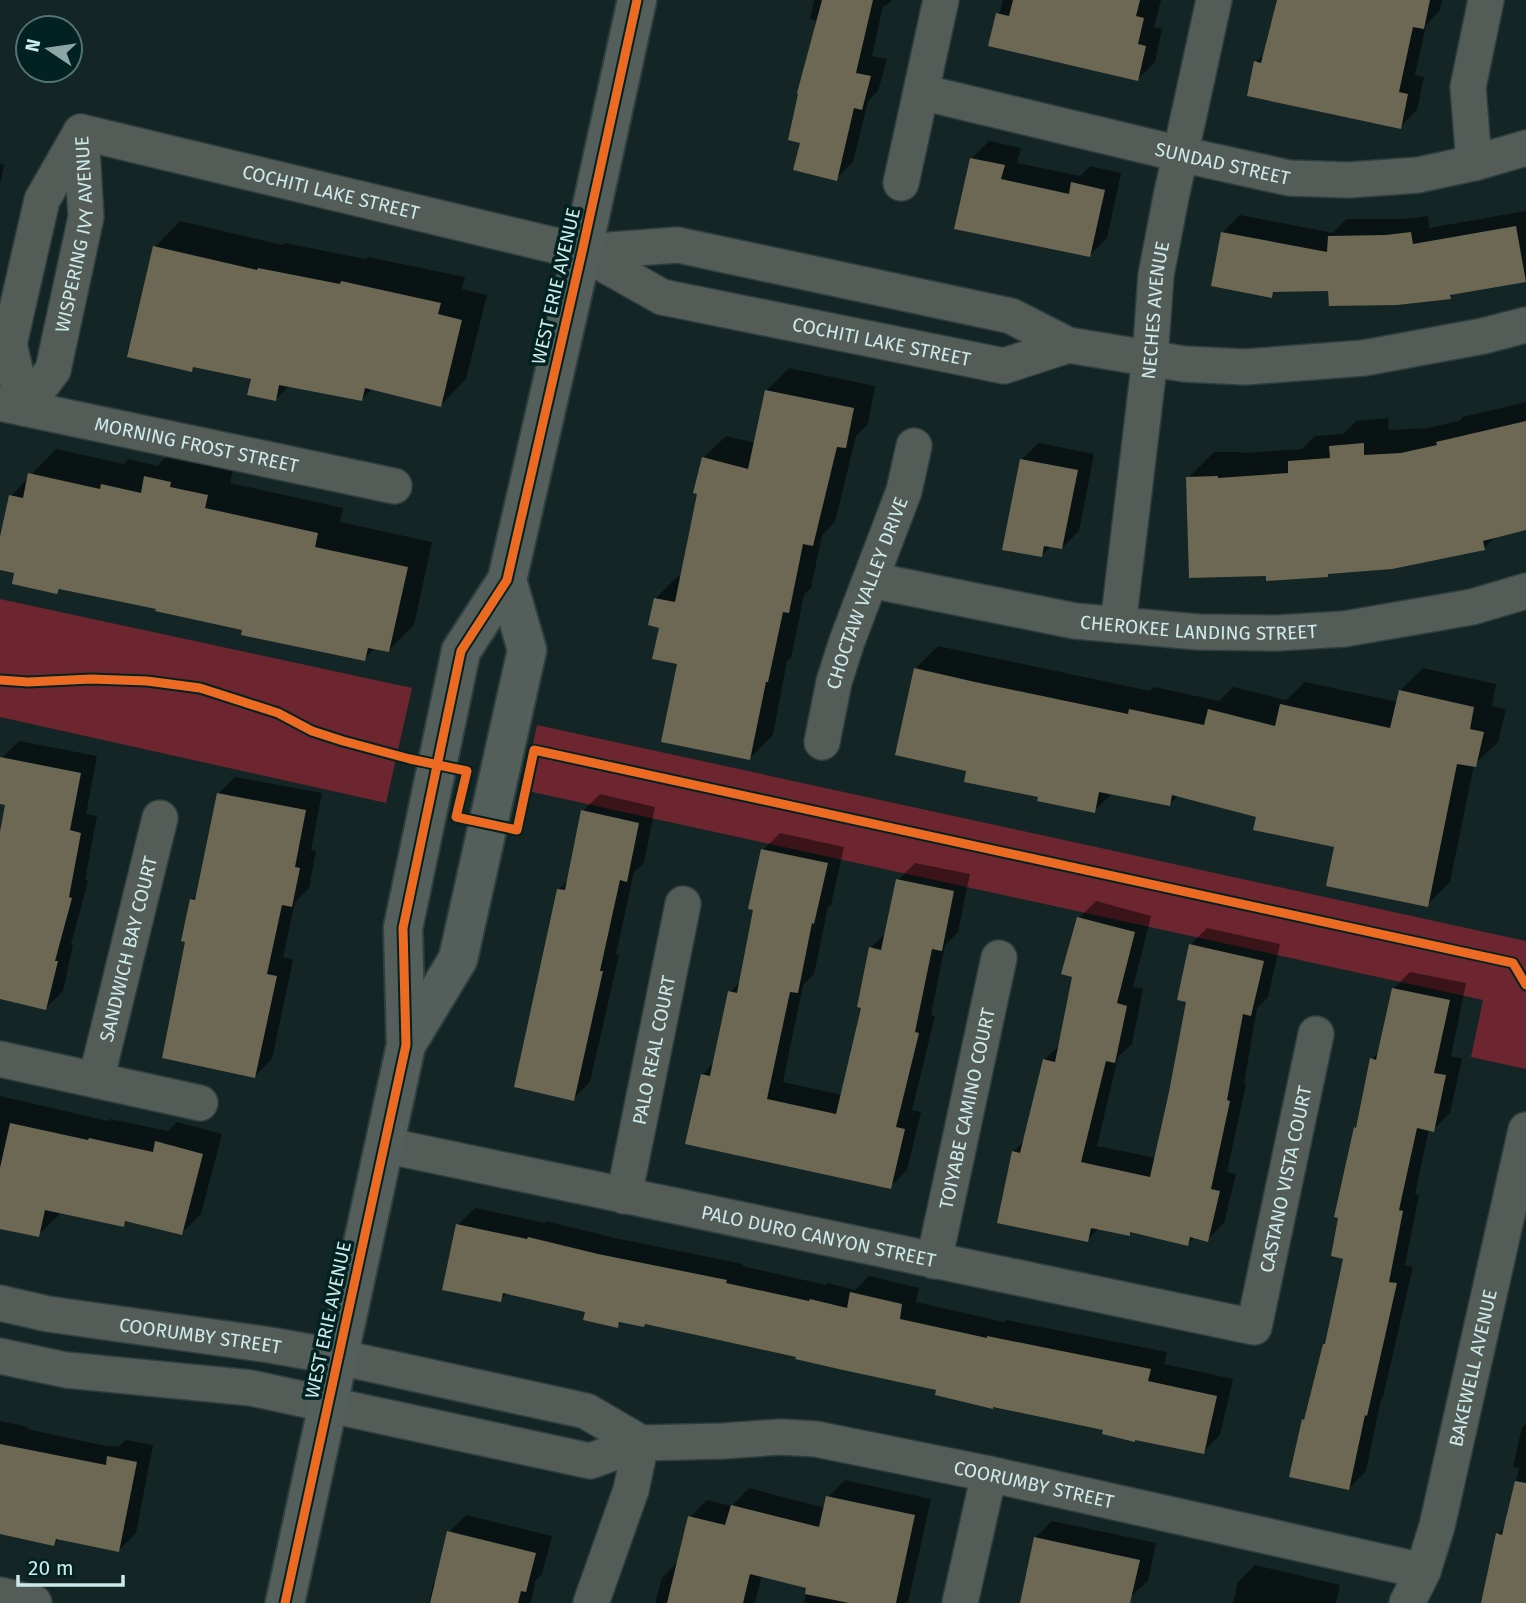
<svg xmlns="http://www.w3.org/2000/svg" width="1526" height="1603" viewBox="0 0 1526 1603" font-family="'Fira Sans',sans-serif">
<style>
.green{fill:#6d262f}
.shadow{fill:#0007}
.building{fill:#6d6853}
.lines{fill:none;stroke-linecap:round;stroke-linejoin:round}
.street-casing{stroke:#2f3f3f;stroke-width:38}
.secondary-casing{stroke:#2f3f3f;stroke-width:42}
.street{stroke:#545c58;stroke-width:35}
.secondary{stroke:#545f5b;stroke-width:38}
.cycleway-casing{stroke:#022222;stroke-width:13}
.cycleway{stroke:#ed6a23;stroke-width:9}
.labels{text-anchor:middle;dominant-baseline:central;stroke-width:7;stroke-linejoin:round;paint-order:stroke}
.street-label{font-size:19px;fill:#cdeaea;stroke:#022222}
</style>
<rect width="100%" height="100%" fill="#132525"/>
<g class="green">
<path d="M0,599l412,89 -26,115 -386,-86z"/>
<path d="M537,725l989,216v128l-55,-12 12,-57 -960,-210z"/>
</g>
<g class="shadow">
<path d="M814,0h78l-6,6h-3l-11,50 15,3 -9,32 -10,10 -15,61 -17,17 -34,-37 16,-121 -8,-2z"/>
<path d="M1003,0h158l-7,27 8,2 -7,33 -17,17 -140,-65 2,-2z"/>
<path d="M1279,0h163l-2,10 -14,15 -11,50 9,2 -7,33 -17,17 -144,-65 10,-10z"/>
<path d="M989,141l32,7 -4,15 63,13 10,-10 31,7 -14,65 -17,17 -118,-97z"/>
<path d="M0,164l4,1 -4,20z"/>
<path d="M1526,211v69l-71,12 -5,5 -120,-8 -53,1 -6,6 -48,-64 17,-17 93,18 13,-14h58l24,-3 1,12z"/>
<path d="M180,221l103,24 2,-2 80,16 3,-2 97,20 -3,12 25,6 -21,84 -25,26 -68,-17 -11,11 -72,-14 -14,14 -23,-22 -57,-12 -5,5 -36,-123z"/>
<path d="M789,368l86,18 -7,38 -12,12 -21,86 -13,13 -11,53 -7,7 -13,63 -4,3 -14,74 -23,23 -71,-96 -18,-36 -6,-27 23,-23 4,1 17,-84 4,-35 23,-22 29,7 11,-52z"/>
<path d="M1526,402v127l-30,7 -12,12 -153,24 -3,3 -60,-1 -80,-96 26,-26h28v1l60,-4 13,-13 28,-2 13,-13 32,-3 1,12 39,-2 31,-7 4,-4z"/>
<path d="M1039,443l55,11 -15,77 -17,17 -10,-3 -11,11 -20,-96z"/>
<path d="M56,449l68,15 4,-5 29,7 15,-15 61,19 -3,13 113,25 -3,14 92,20 -18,83 -25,25 -14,-2 -11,11 -206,-51 -96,-21 -5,5 -41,-20 -16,-4v-23l11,-49z"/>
<path d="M938,646l212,45 4,-4 65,14 14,-14 53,13 19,-18 93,20 2,-11 23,-23 73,16 -4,22 14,3 -8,33 -24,23 -24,117 -23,23 -91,-59 -78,-30 -79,-21 -9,9 -57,-11 -19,18 -54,-15 -72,-27 -53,-100z"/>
<path d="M19,741l78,15 -11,58 11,2 -12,64 3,1 -17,63 2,1 -10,46 -17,17 -46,-10v-157l7,-37 -7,-1v-34l2,-11z"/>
<path d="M235,777l87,16 -11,57 5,1 -7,37 -14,14 -12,55 10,3 -21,99 -17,17 -68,-136 5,-40 6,-7 20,-99z"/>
<path d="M600,794l55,13 -11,56 -10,9 -18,82 3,1 -29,127 -17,17 -14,-210 10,-9 14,-69z"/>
<path d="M780,833l64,14 -13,58 -3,2 -14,67 -11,11 -20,97 59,13 22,-88 6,-59 17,-16 11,-52 17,-17 55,11 -12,58 -13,13 -14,70 4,1 -23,94 9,2 -14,58 -17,17 -188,-112 12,-12 16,-71 11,-11 14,-72 8,-59z"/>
<path d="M1096,901l55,15 -18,71 10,2 -11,55 -14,13 -21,89 59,12 32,-157 2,-56 17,-17 73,16 -12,53 -11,11 -13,75 2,1 -19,88 9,2 -12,49 -17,17 -12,-3 -8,7 -55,-13 -3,3 -30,-6 -11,12 -75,-88 11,-11 20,-81 17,-16 13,-68 5,-58z"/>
<path d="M1410,972l56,11 -15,73 11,3 -12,54 -17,17 -4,-1 -14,65 4,1 -14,70 8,2 -30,130 -2,2 -15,72 -17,17 -46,-68 4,-3 17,-73 4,-3 17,-84 10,-129 3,-3 14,-66 8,-9 13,-61z"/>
<path d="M0,1096l108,25 2,-2 58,12 9,-9 45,12 -21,80 -19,19 -54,-13 -5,5 -64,-14 -1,5 -20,19 -38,-8z"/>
<path d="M475,1208l70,15 1,-2 69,17 128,26 -1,2 84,19 2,-2 27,7 14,-14 50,12 -3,14 88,20 2,-2 161,32 -3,12 69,15 -13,56 -17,17 -405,-97 -152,-32 -23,-2 -6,5 -30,-15 -79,-19 -8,8 -42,-75z"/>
<path d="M0,1421l28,6 -1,2 74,16 17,2 8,-7 27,5 -17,88 -17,17 -59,-12 -6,6 -54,-11z"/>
<path d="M1526,1423v180h-44l16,-69 8,-8 13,-58 -6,-1 9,-40z"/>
<path d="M845,1480l86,19 -23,104h-104l4,-16 -46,-12 -7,28h-100l7,-25 17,-18 11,-43 17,-17 25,6 17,-18 76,20 3,-11z"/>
<path d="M466,1515l86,21 -10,38 -7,7 -4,22h-102l4,-19 4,-5 12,-47z"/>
<path d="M1052,1521l104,22 -8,38 -24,22h-103l14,-65z"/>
<path d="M1255,1565l85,20 -4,18h-103l5,-21z"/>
</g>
<g class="building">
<path d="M822,0h51l-17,73 15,3 -9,34 -8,-2 -17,73 -44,-11 7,-27 -12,-3 10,-46 -1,-1z"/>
<path d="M1013,0h127l-4,16 8,2 -6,26 8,2 -8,35 -150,-35 8,-33 13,3z"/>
<path d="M1277,0h153l-6,29 -11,-2 -14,65 9,2 -7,35 -154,-33 7,-35 7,2z"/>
<path d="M970,158l35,7 -4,14 68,15 2,-12 34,8 -15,67 -136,-28z"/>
<path d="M1516,226l10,56 -76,13 1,4 -54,6 -68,1 -1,-15 -55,1 -1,6 -61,-12 10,-54 106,20 1,-16 58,-1 25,-3 2,12z"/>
<path d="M153,246l104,24 1,-2 82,16 1,-3 100,22 -3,11 24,6 -21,87 -76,-19 -3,13 -83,-16 -3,16 -29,-6 4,-16 -58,-12 -1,5 -65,-15z"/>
<path d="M765,390l89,18 -8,40 -9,-1 -24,99 -10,-2 -14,69 -6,-1 -15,70h-2l-16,78 -89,-18 16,-78 -25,-5 7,-31 -11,-3 6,-27 21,4 22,-108 -4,-1 9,-36 46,12z"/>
<path d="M1526,421v109l-43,11 2,9 -93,19 -64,5v3l-62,4v-5l-77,2 -3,-101 32,-1v2l70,-5v-12l42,-3 -1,-12 35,-3v12l37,-2 36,-8 -1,-3z"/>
<path d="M1020,459l58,11 -16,79 -18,-3 -2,11 -40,-7z"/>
<path d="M28,473l72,16 1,-5 40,9 3,-17 27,6 -1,5 38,8 -3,13 113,25 -3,14 93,20 -19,85 -21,-4 -3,13 -124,-26 1,-5 -87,-19 1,-2 -97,-20 -2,5 -45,-10 2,-11 -14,-3v-33l9,-42 14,3z"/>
<path d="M914,668l61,14 153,32 1,-5 75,16 4,-16 67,17 5,-22 110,24 9,-38 75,17 -4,22 14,3 -8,35 -19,-3 -29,143 -102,-21 8,-39 -81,-17 3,-13 -84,-22 -2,11 -71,-14 -4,21 -58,-12 1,-4 -74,-15 2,-11 -71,-16z"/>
<path d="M0,757l81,16 -11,57 11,3 -12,64 3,1 -17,63h3l-12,49 -46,-11v-167l5,-27 -5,-1z"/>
<path d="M217,793l89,17 -11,57 5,1 -8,39 -10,-2 -15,69 10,2 -22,102 -93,-20 23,-116 -4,-1 9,-42 5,1z"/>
<path d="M581,810l58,13 -12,59 -7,-2 -20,91h3l-29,130 -60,-14 43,-198 8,1z"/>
<path d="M761,849l67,14 -14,61 -2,-1 -14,70 -8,-1 -23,107 69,15 25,-106 -4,-1 12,-60 12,3 15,-71 58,12 -12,60 -10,-2 -17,83 4,1 -23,94 9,2 -14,60 -206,-45 16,-70 9,2 18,-85 9,2 16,-83 -5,-1z"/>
<path d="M1077,917l58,15 -18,71 10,3 -12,57 -9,-2 -25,101 69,15 19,-85 17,-90 -9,-2 12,-56 75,17 -13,55 -8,-2 -16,86 3,1 -19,88 9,2 -12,51 -18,-5 -2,9 -58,-14v4l-39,-8 -3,14 -91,-19 15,-72 8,2 23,-94 12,3 17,-85 -11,-3z"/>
<path d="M1392,988l58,12 -16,73 12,2 -12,57 -17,-4 -18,82 4,1 -14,71 8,1 -30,133 -2,-1 -16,75 -60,-13 13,-58 2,1 19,-76h2l18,-85 -12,-3 7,-38 -4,-1 20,-90 2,1 14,-70 6,2z"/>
<path d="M10,1123l78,17 1,-2 64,14 2,-11 48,13 -21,81 -57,-14 -1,6 -79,-17 -6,27 -39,-8v-61z"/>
<path d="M456,1224l71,15 1,-2 70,17 129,26 -1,3 83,18 1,-2 37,9 3,-16 52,12 -2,15 87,19v-2l164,33 -3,12 69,15 -13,58 -69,-14v2l-33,-8 1,-4 -110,-23v2l-58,-14 1,-5 -93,-20 -48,-11 1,-2 -95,-21 -56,-12 -1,3 -25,-5 -1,6 -35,-8 2,-8 -82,-19 -2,9 -59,-12z"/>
<path d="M0,1444l106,21 1,-9 30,6 -18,90 -63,-13 -2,7 -54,-12z"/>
<path d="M1515,1481l11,2v120h-45l15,-70 6,2z"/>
<path d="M826,1496l89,19 -19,88h-47l-44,-9 1,-6 -56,-14 -7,29h-76l21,-87 37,9 6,-20 88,22z"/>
<path d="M447,1531l89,22 -10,39 -5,-1 -3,12h-88z"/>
<path d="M1034,1537l106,23 -10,43h-110z"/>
</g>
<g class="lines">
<g class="street-casing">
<g id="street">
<path id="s1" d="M921,92l259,62 109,24 60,2 69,-5 56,-12 52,-15"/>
<path id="s2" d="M81,132l501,120 80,45 342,69 64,-21"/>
<path d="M1474,163l-6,-76 18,-87"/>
<path d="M901,183l40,-183"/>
<path d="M582,252l96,-7 333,71 57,29 116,19 61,3 119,-9 119,-22 43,-11"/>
<path id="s3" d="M0,403l394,83"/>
<path d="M24,408l-15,-64 33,-144 39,-68"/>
<path id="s4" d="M24,408l29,-38 33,-153 -5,-85"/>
<path id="s5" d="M871,580l204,41 123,11 79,1 67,-4 128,-22 54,-16"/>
<path id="s6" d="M1118,625l32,-267 6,-83 15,-78 43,-197"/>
<path id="s7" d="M822,742l12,-60 13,-41 57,-150 10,-45"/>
<path d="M0,1059l200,44"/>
<path id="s8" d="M96,1080l64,-262"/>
<path id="s9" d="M384,1145l870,182 62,-293"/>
<path id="s10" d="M624,1196l59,-292"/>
<path id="s11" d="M934,1261l65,-303"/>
<path id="s12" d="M0,1303l48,11 222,31 68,12 248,54 55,32"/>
<path id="s13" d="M0,1356l66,14 185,18 339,73 51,-18 82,-2 57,-4 36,2 173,35 434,97"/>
<path d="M0,1595l34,8"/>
<path d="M591,1603l40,-113 10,-47"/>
<path d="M960,1603l29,-129"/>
<path id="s14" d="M1407,1603l16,-32 14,-45 89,-396"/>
</g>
</g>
<g class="secondary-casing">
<g id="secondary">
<path d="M406,1045l52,-86 69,-309 -20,-70"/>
<path d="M285,1603l121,-558 -3,-117 58,-277 46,-71 75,-328 55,-252"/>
</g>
</g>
<use href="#street" class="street"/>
<use href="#secondary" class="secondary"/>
<g class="cycleway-casing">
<g id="cycleway">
<path d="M0,680l28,2 63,-3 56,2 53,7 78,25 34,18 31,10 67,18 57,12 -11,46 61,13 17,-80 979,213 13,22"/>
<path d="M285,1603l121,-558 -3,-117 58,-277 46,-71 75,-328 55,-252"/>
</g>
</g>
<use href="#cycleway" class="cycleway"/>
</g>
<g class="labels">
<g class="street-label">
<text stroke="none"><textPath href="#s1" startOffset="310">SUNDAD STREET</textPath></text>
<text stroke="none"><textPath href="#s2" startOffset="257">COCHITI LAKE STREET</textPath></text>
<text stroke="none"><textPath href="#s4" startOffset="186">WISPERING IVY AVENUE</textPath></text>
<text transform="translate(556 286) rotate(-77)">WEST ERIE AVENUE</text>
<text stroke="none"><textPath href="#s6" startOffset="317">NECHES AVENUE</textPath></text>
<text stroke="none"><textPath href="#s2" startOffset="831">COCHITI LAKE STREET</textPath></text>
<text stroke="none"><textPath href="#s3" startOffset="201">MORNING FROST STREET</textPath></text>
<text stroke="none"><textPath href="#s7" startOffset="156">CHOCTAW VALLEY DRIVE</textPath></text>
<text stroke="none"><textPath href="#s5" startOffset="332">CHEROKEE LANDING STREET</textPath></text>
<text stroke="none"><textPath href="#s8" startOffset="135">SANDWICH BAY COURT</textPath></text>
<text stroke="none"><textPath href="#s10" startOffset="149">PALO REAL COURT</textPath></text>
<text stroke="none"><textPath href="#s11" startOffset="156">TOIYABE CAMINO COURT</textPath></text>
<text stroke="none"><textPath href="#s9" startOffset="1040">CASTANO VISTA COURT</textPath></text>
<text stroke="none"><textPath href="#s9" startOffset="444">PALO DURO CANYON STREET</textPath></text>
<text transform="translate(328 1320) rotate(-78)">WEST ERIE AVENUE</text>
<text stroke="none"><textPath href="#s12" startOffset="203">COORUMBY STREET</textPath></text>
<text stroke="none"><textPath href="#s14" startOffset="245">BAKEWELL AVENUE</textPath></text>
<text stroke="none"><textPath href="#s13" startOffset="1052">COORUMBY STREET</textPath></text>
</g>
</g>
<g transform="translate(49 49) rotate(283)"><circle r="33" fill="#022222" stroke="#537272" stroke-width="2"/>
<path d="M0-5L12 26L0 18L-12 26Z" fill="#8ca5a5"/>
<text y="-10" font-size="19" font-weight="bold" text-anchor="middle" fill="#cdeaea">N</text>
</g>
<path d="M18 1575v10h105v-10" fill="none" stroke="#cdeaea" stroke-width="3.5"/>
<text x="28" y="1575" font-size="21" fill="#cdeaea" stroke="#022222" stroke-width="5" paint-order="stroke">20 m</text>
</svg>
